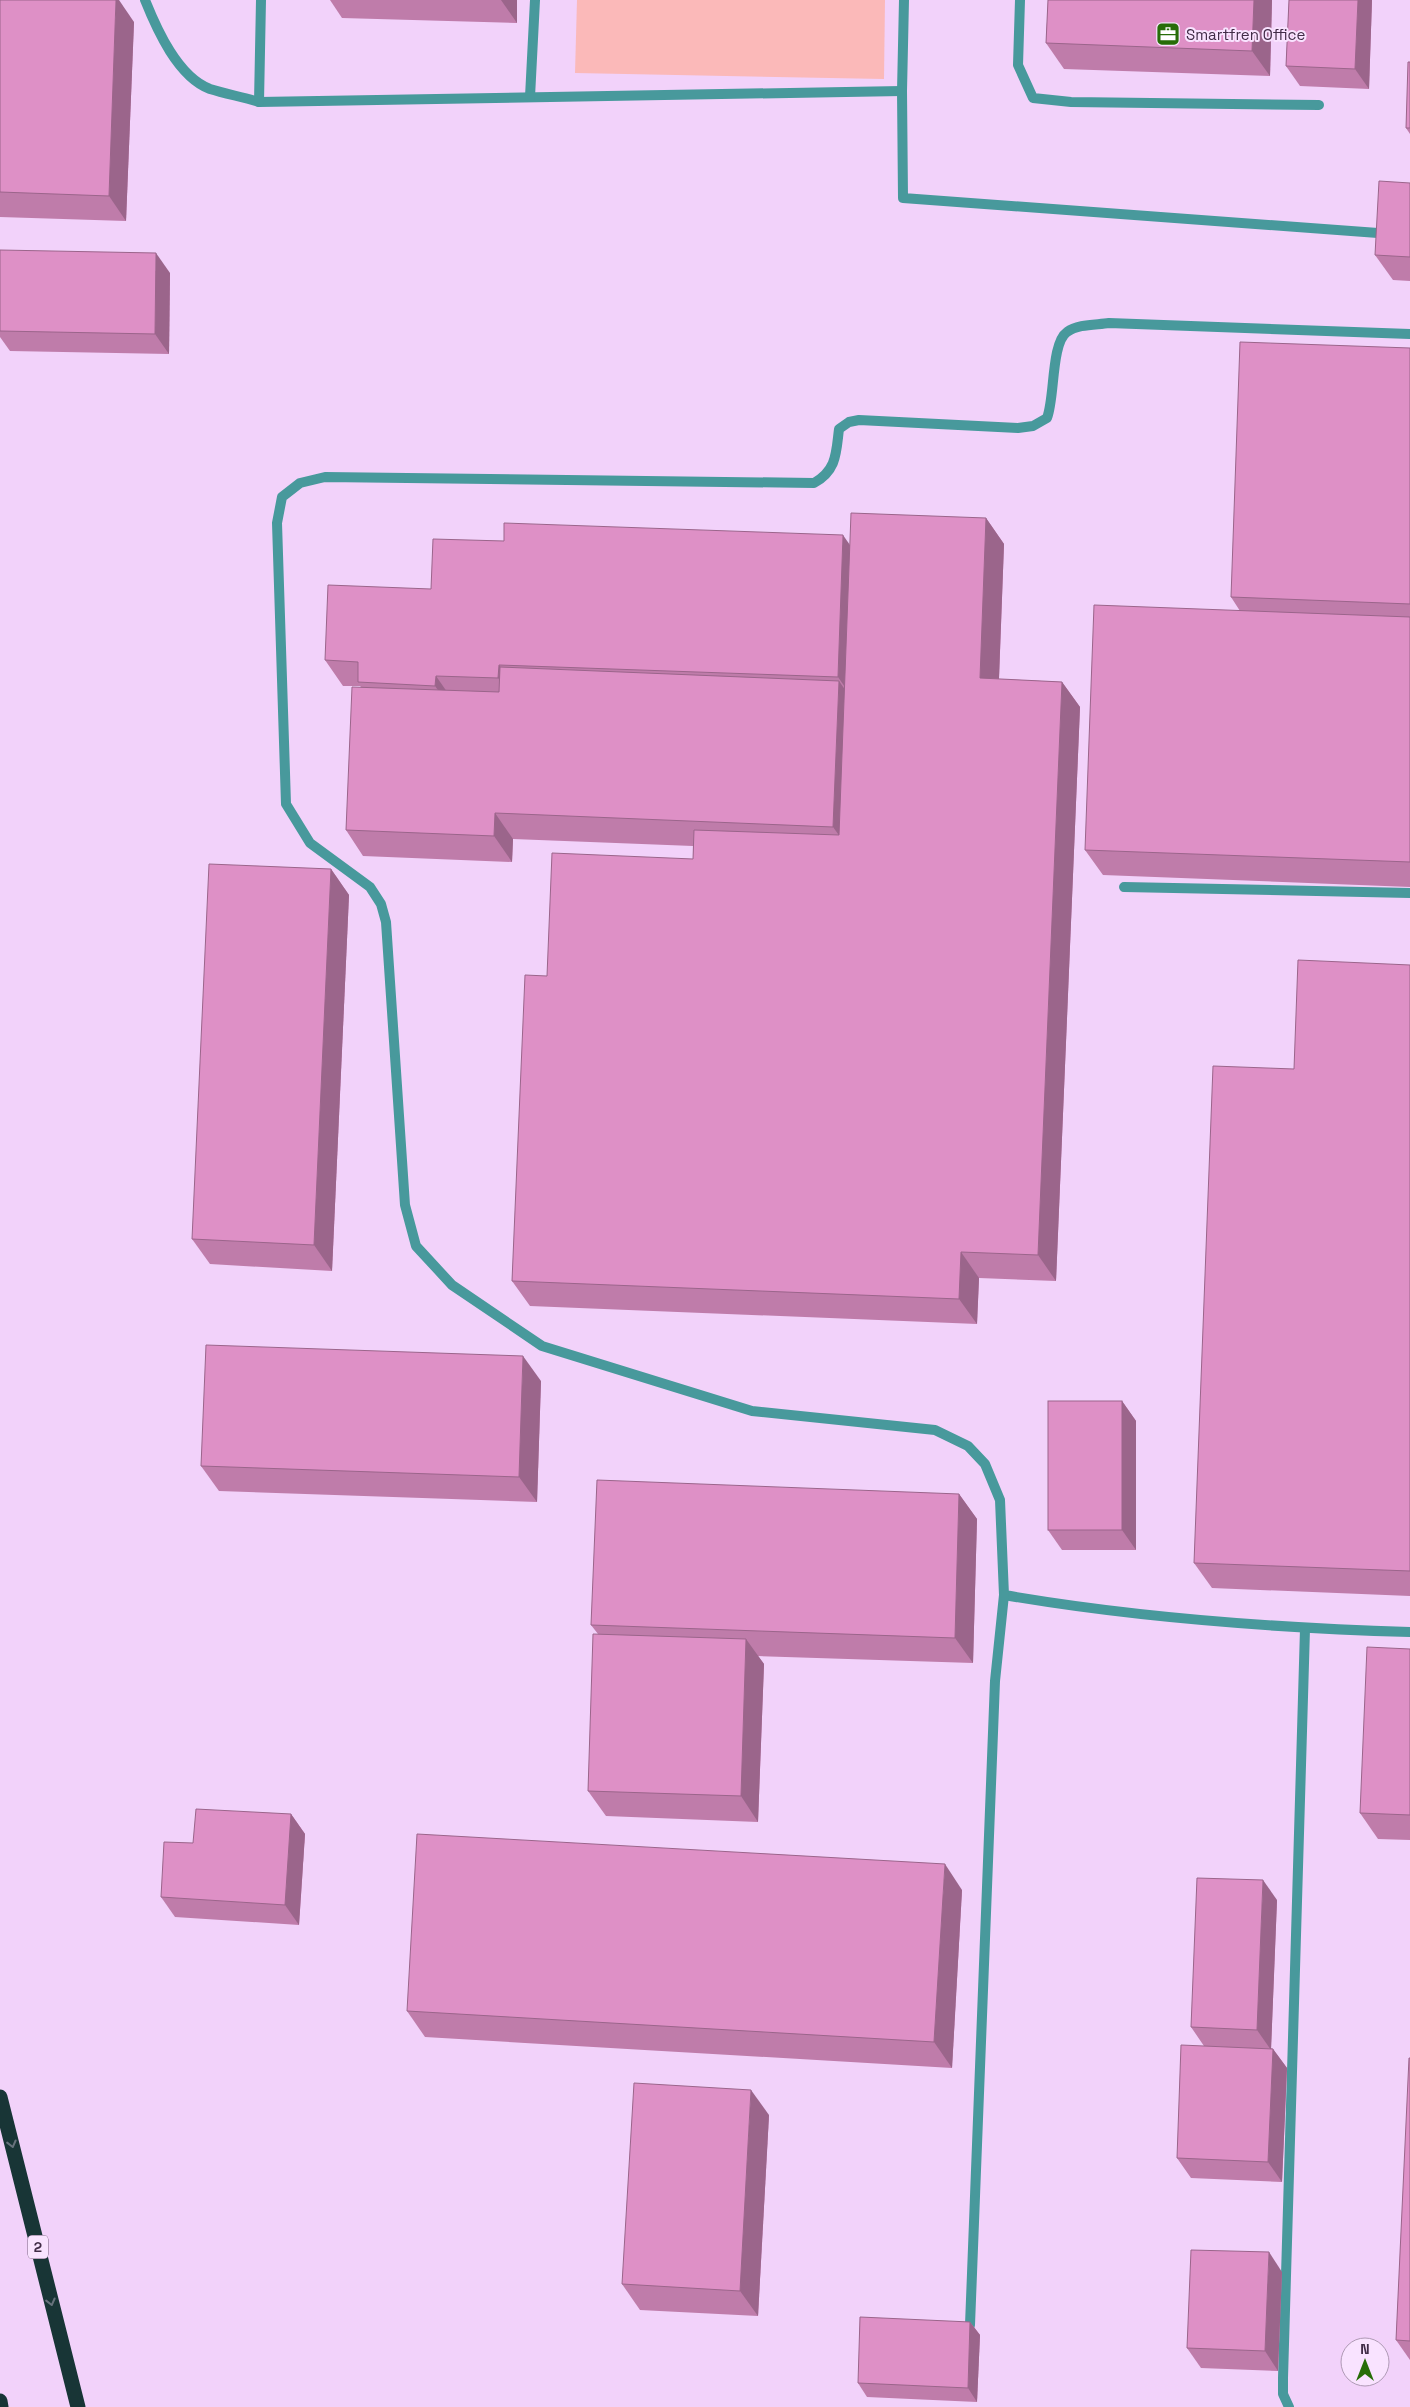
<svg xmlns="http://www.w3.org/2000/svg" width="1410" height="2407" viewBox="0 0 1410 2407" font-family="'Space Grotesk',sans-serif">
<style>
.green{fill:#fbb9b9}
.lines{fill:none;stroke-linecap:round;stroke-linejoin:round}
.lane{stroke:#48999c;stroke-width:10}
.highway{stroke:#183536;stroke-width:15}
.wall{fill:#bf7caa}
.shaded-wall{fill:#9b658b}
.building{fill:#de90c6;stroke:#9b658b}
.oneway{stroke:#67727c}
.labels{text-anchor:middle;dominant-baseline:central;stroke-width:4;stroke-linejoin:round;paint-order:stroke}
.shield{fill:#f9e3ff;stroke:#78637e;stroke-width:1}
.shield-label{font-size:14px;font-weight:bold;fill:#412c47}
.poi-label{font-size:15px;fill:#412c47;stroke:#f9e3ff;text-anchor:start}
</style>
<rect width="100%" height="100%" fill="#f2d2fa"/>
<path class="green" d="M577,0h308l-1,79 -309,-6z"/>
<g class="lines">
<g class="lane">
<path d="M145,0c12,30 33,77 65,89 16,5 33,8 49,13l643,-11"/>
<path d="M904,0l-2,91 1,107 475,35"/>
<path d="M1020,0l-2,65 15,33 38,4 248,3"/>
<path d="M530,97l5,-97"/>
<path d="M259,102l2,-102"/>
<path d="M1410,334l-301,-11c-13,2 -31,1 -42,9 -16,11 -12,66 -20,86l-14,8 -15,2 -159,-8 -10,2 -10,7c-3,24 -2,41 -25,54l-489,-6 -25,6 -18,14 -5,26 9,281 24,39 60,44 11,17 5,18 19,283 11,41 36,39 90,61 210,65 183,19 33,16 17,18 15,36 4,95c134,23 270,33 406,37"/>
<path d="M1124,887l286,6"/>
<path d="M970,2325l25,-644 9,-86"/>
<path d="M1289,2407l-6,-13v-16l22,-749"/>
</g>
<g class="highway">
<path d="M0,2097l78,310"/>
<path d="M0,2401l1,6"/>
</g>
</g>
<g class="wall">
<path d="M0,0l134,22 -8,199 -126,-4z"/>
<path d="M330,0h187v23l-175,-5z"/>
<path d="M1048,0h224l-2,76 -206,-7 -18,-26z"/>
<path d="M1289,0h83l-3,89 -69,-3 -14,-20z"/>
<path d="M1410,62v72l-4,-6z"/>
<path d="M1410,183v98l-17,-1 -18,-25z"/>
<path d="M0,250l170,23 -1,81 -159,-3 -10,-14z"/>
<path d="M1410,348v539l-307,-12 -18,-25 155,-239 -9,-14z"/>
<path d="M986,518l18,26 -5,135 63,3 18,25 -24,574 -77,-3 -2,46 -447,-18 -18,-25 35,-305 146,-117v-13l-180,-7 -1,23 -149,-6 -17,-26 15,-143 -1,-1h-17l-18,-26 179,-119 346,4z"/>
<path d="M331,869l18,26 -17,376 -122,-7 -18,-25z"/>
<path d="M1410,965v631l-198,-8 -18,-25 100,-494z"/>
<path d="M541,1381l-4,121 -318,-11 -18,-25z"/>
<path d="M1122,1401l14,20v129h-74l-14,-20z"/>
<path d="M959,1494l18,25 -4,144 -215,-7 6,8 -6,158 -152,-6 -18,-25 10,-157 -7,-9z"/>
<path d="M1410,1649v191l-32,-1 -18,-26z"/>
<path d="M291,1814l14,20 -6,91 -124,-8 -14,-20 32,-54z"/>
<path d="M962,1890l-10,178 -527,-31 -18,-26z"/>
<path d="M1277,1900l-6,148 2,1 14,19 -5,114 -91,-4 -14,-20 27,-112 -13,-19z"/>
<path d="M1410,2058v302l-14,-20z"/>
<path d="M769,2115l-11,201 -118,-6 -18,-26z"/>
<path d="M1282,2272l-4,99 -77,-3 -14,-20z"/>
<path d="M970,2322l10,13 -3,67 -110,-5 -9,-14z"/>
</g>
<g class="shaded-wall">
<path d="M116,0h3l15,22 -8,199 -17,-25z"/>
<path d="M501,0h16v23z"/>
<path d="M1254,0h18l-2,76 -18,-25z"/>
<path d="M1358,0h14l-3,89 -14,-20z"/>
<path d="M156,253l14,20 -1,81 -14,-20z"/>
<path d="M986,518l18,26 -6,160 -18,-26z"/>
<path d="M843,535l18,26 -5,142 -18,-26z"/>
<path d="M499,665l18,25 -1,14 -18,-26z"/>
<path d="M436,676l18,26 -1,9 -18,-25z"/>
<path d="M839,681l18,26 -6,145 -18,-25z"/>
<path d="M1062,682l18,25 -24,574 -18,-26z"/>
<path d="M495,813l18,26 -1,23 -18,-26z"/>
<path d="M331,869l18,26 -17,376 -18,-26z"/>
<path d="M961,1252l18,26 -2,46 -18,-25z"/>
<path d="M523,1356l18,25 -4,121 -18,-25z"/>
<path d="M1122,1401l14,20v129l-14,-20z"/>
<path d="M959,1494l18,25 -4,144 -18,-25z"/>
<path d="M746,1639l18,25 -6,158 -17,-26z"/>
<path d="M291,1814l14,20 -6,91 -14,-20z"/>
<path d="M945,1864l17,26 -10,178 -18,-26z"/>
<path d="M1263,1880l14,20 -6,150 -14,-20z"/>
<path d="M1273,2049l14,19 -5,114 -14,-20z"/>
<path d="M751,2090l18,25 -11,201 -18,-25z"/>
<path d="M1269,2252l13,20 -4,99 -13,-20z"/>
<path d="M970,2322l10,13 -3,67 -9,-14z"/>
</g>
<g class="building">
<path d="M0,0h116l-7,196 -109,-4z"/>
<path d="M1048,0h206l-2,51 -206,-8z"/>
<path d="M1289,0h69l-3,69 -69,-3z"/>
<path d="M1408,62h2v66h-4z"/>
<path d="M1379,181l31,2v74l-35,-2z"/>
<path d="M0,250l156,3 -1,81 -155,-3z"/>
<path d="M1240,342l170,6v256l-179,-7z"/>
<path d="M851,513l135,5 -6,160 82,4 -24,573 -77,-3 -2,47 -447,-18 13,-306 22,1 5,-123 141,6 1,-29 145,5z"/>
<path d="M504,523l339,12 -5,142 -339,-12 -1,13 -62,-2 -1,10 -77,-4v-20l-33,-2 3,-75 103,4 2,-50 71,2z"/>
<path d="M1094,605l316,12v245l-325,-12z"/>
<path d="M500,667l339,14 -6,146 -338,-14 -1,23 -148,-6 6,-143 147,5z"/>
<path d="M209,864l122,5 -17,376 -122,-6z"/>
<path d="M1298,960l112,5v606l-216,-8 19,-497 81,3z"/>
<path d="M206,1345l317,11 -4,121 -318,-11z"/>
<rect x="1048" y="1401" width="74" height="129"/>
<path d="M597,1480l362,14 -4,144 -364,-13z"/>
<path d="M593,1634l153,5 -5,157 -153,-5z"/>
<path d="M1367,1647l43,2v166l-50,-2z"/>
<path d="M196,1809l95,5 -6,91 -124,-8 3,-55 29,1z"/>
<path d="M417,1834l528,30 -11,178 -527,-31z"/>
<path d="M1197,1878l66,2 -6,150 -66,-3z"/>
<path d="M1181,2045l92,4 -5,113 -91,-4z"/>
<path d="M1409,2058h1v283l-14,-1z"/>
<path d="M634,2083l117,7 -11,201 -118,-7z"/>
<path d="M1191,2250l78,2 -4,99 -78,-3z"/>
<path d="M860,2317l110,5 -2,66 -110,-5z"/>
</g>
<defs><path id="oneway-chevron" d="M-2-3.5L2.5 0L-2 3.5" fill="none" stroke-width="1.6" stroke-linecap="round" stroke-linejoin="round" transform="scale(1.25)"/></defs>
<g class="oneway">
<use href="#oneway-chevron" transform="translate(12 2144) rotate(76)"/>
<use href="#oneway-chevron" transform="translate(51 2302) rotate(76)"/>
</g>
<defs>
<g id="office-square" transform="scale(1.25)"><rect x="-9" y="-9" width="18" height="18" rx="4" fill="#276d08" stroke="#f9e3ff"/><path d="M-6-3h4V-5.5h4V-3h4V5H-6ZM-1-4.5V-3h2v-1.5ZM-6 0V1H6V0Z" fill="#fff"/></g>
</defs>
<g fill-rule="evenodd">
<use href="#office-square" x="1168" y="34"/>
</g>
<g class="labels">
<rect class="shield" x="28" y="2235.5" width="20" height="23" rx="4"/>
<g class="shield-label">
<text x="38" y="2247">2</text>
</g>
<g class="poi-label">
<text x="1186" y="34">Smartfren Office</text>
</g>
</g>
<g transform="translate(1365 2362)"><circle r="24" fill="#f9e3ff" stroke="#af9ab5"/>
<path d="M0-4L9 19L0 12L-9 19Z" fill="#276d08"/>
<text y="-8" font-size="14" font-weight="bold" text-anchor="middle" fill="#412c47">N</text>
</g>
</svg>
